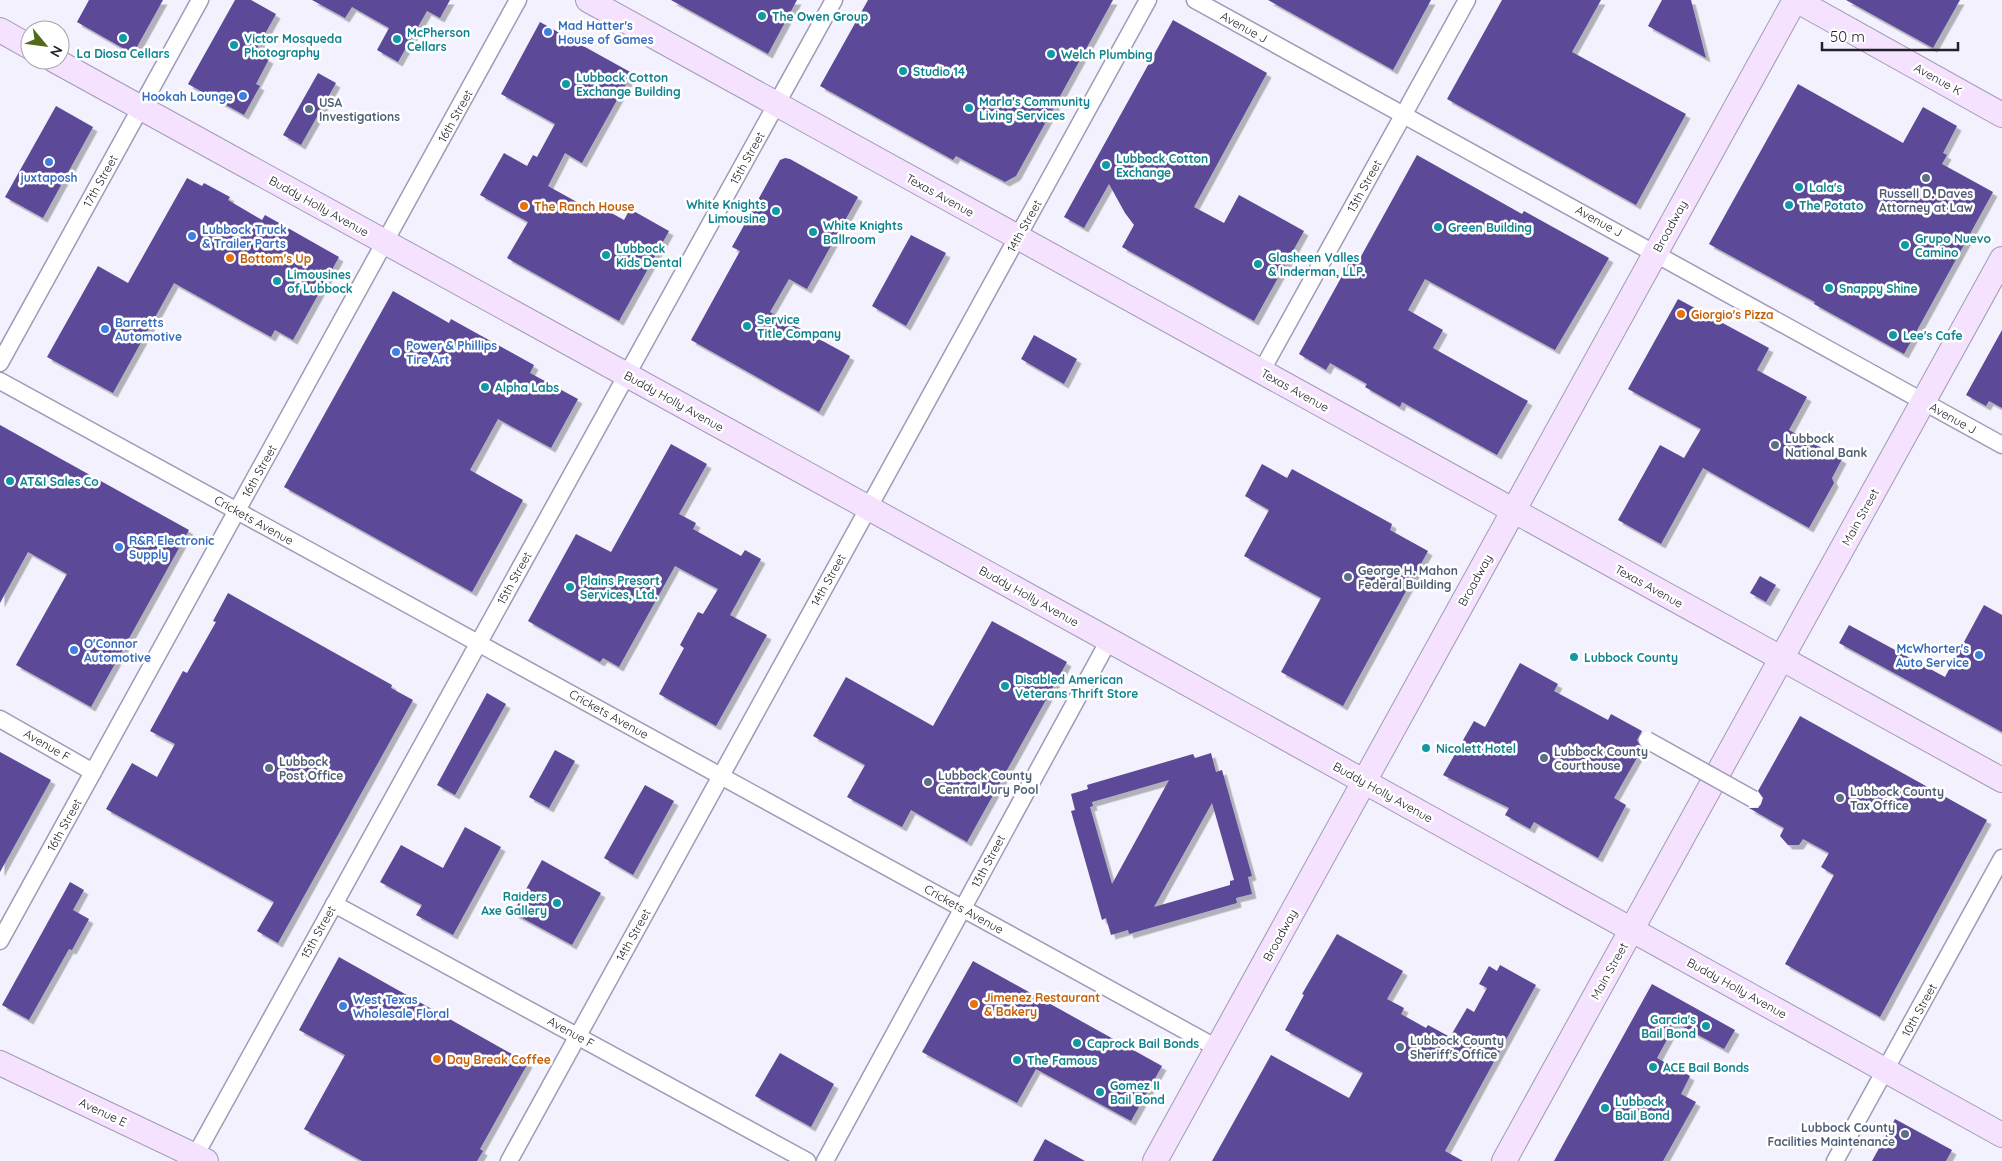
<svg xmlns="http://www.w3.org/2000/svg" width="2002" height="1161" viewBox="0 0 2002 1161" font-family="Quicksand,sans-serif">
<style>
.building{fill:#5b4997;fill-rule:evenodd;filter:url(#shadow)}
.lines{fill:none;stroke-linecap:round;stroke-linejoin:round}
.street-casing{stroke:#9f9bb7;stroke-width:19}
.secondary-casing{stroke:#9f9bb7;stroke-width:26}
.street{stroke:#fff;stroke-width:16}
.secondary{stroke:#f5e2fe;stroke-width:24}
.street-bridge-casing{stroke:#9f9bb7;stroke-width:19;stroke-linecap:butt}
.street-bridge{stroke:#fff;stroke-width:16}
.culture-dot{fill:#0f9aa8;stroke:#fff;stroke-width:2}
.shop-dot{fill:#3f7fe0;stroke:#fff;stroke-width:2}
.service-dot{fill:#5c6f8a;stroke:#fff;stroke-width:2}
.food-dot{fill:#e8710a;stroke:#fff;stroke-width:2}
.labels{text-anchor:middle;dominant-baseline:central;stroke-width:5;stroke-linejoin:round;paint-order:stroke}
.culture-label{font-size:12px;font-weight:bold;fill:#0d838f;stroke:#fff;text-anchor:start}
.shop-label{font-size:12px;font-weight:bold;fill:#366cbe;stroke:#fff;text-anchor:start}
.street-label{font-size:12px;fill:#22202b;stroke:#fff}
.service-label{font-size:12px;font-weight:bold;fill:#4e5e75;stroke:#fff;text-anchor:start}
.food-label{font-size:12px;font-weight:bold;fill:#c56008;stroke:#fff;text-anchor:start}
</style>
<defs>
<filter id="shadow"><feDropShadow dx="4.5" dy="4.5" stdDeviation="0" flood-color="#0004"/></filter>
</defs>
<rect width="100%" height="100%" fill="#f2f1fd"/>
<g class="building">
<path d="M89,0h74l-30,54 -56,-32z"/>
<path d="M235,0h16l25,14 -21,38 14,7 -13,25 4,2 -16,29 -56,-31z"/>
<path d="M312,0h138l-10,18 -13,-7 -29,51 -21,-12 12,-22 -37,-21 -7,11z"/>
<path d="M671,0h126l-29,54z"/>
<path d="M868,0h245l-97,176 -11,6 -49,-26 -3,4 -133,-74z"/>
<path d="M1268,0h163l-38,70z"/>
<path d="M1502,0h99l-29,52 114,62 -50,91 -189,-106z"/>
<path d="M1662,0h29l15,58 -58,-32z"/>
<path d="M1846,0h114l-27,48z"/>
<path d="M1173,20l94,53 -73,134 30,16 15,-28 65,36 -50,90 -132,-74 12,-22 -9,-12 -16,-29 -25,44 -20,-11z"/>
<path d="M540,22l92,51 -50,90 -17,-10 -17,33 36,20 4,-6 36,20 6,-11 39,22 -50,90 -112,-63 21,-36 -48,-27 24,-42 23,13 6,-11 4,2 18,-33 -54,-30z"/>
<path d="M318,73l18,10 -35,62 -18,-10z"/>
<path d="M1798,84l105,59 20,-36 34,19 -14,27 4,2 -5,9 51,28 -89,162 -90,-50 1,-2 -106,-58z"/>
<path d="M56,106l37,21 -50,91 -38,-21z"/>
<path d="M1417,155l105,59 2,-3 85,47 -54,92 -130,-71 -17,31 35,20 -10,18 95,53 -31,54 -95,-53 -2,5 -35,-20 2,-3 -37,-21 -4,7 -27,-16 54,-98 6,4z"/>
<path d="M785,158l5,1 68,38 -51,92 -18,-10 -19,33 80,44 -31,56 -128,-72 49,-89 -8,-4 48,-87z"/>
<path d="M187,178l15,8 2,-3 26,14 -2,3 34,20 3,-5 74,42 -46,83 -18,-10 -4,7 -97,-54 -61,110 -66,-36 51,-91 30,17z"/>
<path d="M911,235l35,18 -40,73 -34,-20z"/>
<path d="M393,291l56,32 2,-4 83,46 -4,8 48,26 -27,49 -53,-29 -28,51 53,30 -51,92 -188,-105z"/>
<path d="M1678,299l91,49 -12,22 50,27 -18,33 53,29 -10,19 2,5 -25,45 -106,-60 -42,76 -43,-24 42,-75 24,13 17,-29 -73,-40z"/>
<path d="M2002,330v78l-13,-7 -3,5 -20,-11z"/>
<path d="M1034,335l43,24 -13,25 -43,-25z"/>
<path d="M0,425l189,105 -98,177 -75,-42 51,-91 -39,-22 -28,51z"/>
<path d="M671,444l36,20 -28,50 17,9 -3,6 48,27 4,-6 16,9 -31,56 37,20 -51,91 -57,-32 25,-46 -4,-3 18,-33 5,2 15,-25 -43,-23 -56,101 -16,-9 -3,4 -72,-41 48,-87 35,18z"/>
<path d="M1262,464l25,14 5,-9 100,55 -2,6 38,21 -85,155 -62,-34 40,-74 -77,-42 25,-46 -24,-14z"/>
<path d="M1760,576l16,9 -10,17 -16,-9z"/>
<path d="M228,593l164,92 -1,3 22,12 -135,243 -21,-12 17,-29 -168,-93 26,-46 25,14 18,-33 -25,-13 33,-60 4,2 29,-51 -3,-1z"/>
<path d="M1984,605l18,10v117l-163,-89 10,-18 96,52z"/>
<path d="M992,621l75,41 -100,180 -56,-32 -9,17 -55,-30 18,-32 -52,-29 33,-59 87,49z"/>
<path d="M1520,663l38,21 -4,7 54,29 3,-6 31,17 -5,9 5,9 -28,49 12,7 -28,53 -64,-36 -4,7 -25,-14 4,-7 -66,-33 31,-54 11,6z"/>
<path d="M487,693l19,11 -51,91 -18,-10z"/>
<path d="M1800,716l187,104 -107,197 -95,-53 49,-89 -13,-8 8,-14 -26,-14 -4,6h-11l-8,-9 4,-8 -35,-20h9l3,-4 2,-6 -5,-7z"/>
<path d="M555,750l20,11 -26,47 -20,-11z"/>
<path d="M0,752l51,28 -51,92z"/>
<path d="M1211,753l5,19 6,-2 30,106 -4,1 4,17 -16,4 1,5 -108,31 -1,-4 -17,5 -5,-17 -4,2 -31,-109 4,-1 -4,-16 17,-5 -1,-4 106,-31 2,4zM1169,780l-57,104 -22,-77 3,-1 -1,-4zM1212,803l22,77 -4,1v4l-76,22z"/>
<path d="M645,785l29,16 -41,74 -29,-17z"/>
<path d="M465,827l36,20 -48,88 -37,-20 6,-10 -42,-23 21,-37 42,23z"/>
<path d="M542,860l59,33 -29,52 -59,-32z"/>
<path d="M70,882l14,8 -11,20 16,9 -17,31 -3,-1 -40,71 -27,-15z"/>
<path d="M1337,934l66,37 -16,28 17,9 -3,6 25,14 2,-3 22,12 17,-29 7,4 13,-24 -8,-4 10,-18 8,5 3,-6 36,20 -91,166 18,10h-251l59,-106 78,43 14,-25 -78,-43 19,-35 -2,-1z"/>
<path d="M339,957l189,106 -48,86 3,2 -6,10h-115l-58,-32 41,-74 -46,-25z"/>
<path d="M973,961l189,105 -31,55 -95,-52 -19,34 -95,-51z"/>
<path d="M1652,984l83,46 -11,19 -48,-26 -19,35 33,18 -9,18 15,8 -33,59h-109z"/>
<path d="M780,1053l54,31 -23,43 -56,-31z"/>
<path d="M1895,1119l57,31 -6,11h-74z"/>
<path d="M1045,1139l40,22h-52z"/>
</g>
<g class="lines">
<g class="street-casing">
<g id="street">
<path d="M1195,0l807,445"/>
<path d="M0,363l200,-363"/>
<path d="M1261,372l206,-372"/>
<path d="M0,381l1217,667"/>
<path d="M0,719l93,53"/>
<path d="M334,904l473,257"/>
<path d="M0,941l518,-941"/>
<path d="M195,1156l639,-1156"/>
<path d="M509,1161l639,-1161"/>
<path d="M825,1161l284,-521"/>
<path d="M1835,1161l167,-303"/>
</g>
</g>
<g class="secondary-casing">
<g id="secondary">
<path d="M588,0l1414,780"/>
<path d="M1796,0l206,115"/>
<path d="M0,30l30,17"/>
<path d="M54,60l1033,568 915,507"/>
<path d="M1717,775l285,-516"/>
<path d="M0,1063l206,98"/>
<path d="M1155,1161l640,-1161"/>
<path d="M1504,1161l209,-379"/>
</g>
</g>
<use href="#street" class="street"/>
<use href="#secondary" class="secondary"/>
<g class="street-bridge-casing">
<path id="street-bridge" d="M1647,740l106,59"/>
</g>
<use href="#street-bridge" class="street-bridge"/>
</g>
<g class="culture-dot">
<circle cx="762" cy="16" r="5"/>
<circle cx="123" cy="38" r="5"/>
<circle cx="397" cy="39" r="5"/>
<circle cx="234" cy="45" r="5"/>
<circle cx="1051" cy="54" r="5"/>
<circle cx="903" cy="71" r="5"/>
<circle cx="566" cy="84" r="5"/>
<circle cx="969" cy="108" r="5"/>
<circle cx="1106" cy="165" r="5"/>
<circle cx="1799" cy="187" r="5"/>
<circle cx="1789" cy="205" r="5"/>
<circle cx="776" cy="211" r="5"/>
<circle cx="1438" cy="227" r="5"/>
<circle cx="813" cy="232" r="5"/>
<circle cx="1905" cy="245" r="5"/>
<circle cx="606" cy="255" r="5"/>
<circle cx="1258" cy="264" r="5"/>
<circle cx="277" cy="281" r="5"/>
<circle cx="1829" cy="288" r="5"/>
<circle cx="747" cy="326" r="5"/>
<circle cx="1893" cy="335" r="5"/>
<circle cx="485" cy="387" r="5"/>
<circle cx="10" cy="481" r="5"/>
<circle cx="570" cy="587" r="5"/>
<circle cx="1574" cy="657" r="5"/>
<circle cx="1005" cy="686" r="5"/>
<circle cx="1426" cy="748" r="5"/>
<circle cx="557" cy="903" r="5"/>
<circle cx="1706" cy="1026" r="5"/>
<circle cx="1077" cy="1043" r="5"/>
<circle cx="1017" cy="1060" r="5"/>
<circle cx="1653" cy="1067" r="5"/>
<circle cx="1100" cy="1092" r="5"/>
<circle cx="1605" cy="1108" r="5"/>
</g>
<g class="shop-dot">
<circle cx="548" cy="32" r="5"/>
<circle cx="243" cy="96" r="5"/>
<circle cx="49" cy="162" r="5"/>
<circle cx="192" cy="236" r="5"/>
<circle cx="105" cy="329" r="5"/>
<circle cx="396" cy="352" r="5"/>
<circle cx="119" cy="547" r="5"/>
<circle cx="74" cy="650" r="5"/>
<circle cx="1979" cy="655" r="5"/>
<circle cx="343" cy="1006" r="5"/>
</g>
<g class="service-dot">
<circle cx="309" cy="109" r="5"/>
<circle cx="1926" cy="178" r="5"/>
<circle cx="1775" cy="445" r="5"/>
<circle cx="1348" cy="577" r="5"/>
<circle cx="1544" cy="758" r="5"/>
<circle cx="269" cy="768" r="5"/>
<circle cx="928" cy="782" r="5"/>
<circle cx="1840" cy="798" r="5"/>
<circle cx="1400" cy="1047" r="5"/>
<circle cx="1905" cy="1134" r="5"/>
</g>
<g class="food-dot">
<circle cx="524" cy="206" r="5"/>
<circle cx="230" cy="258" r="5"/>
<circle cx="1681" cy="314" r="5"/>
<circle cx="974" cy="1004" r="5"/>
<circle cx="437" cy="1059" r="5"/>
</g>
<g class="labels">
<g class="culture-label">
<text x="772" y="16">The Owen Group</text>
<text x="407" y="32">McPherson<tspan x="407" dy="14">Cellars</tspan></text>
<text x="244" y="38">Victor Mosqueda<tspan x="244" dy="14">Photography</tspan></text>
<text x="123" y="53" text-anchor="middle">La Diosa Cellars</text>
<text x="1061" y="54">Welch Plumbing</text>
<text x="913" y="71">Studio 14</text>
<text x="576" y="77">Lubbock Cotton<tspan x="576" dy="14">Exchange Building</tspan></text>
<text x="979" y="101">Marla's Community<tspan x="979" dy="14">Living Services</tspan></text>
<text x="1116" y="158">Lubbock Cotton<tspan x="1116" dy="14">Exchange</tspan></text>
<text x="1809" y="187">Lala's</text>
<text x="766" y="204" text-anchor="end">White Knights<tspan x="766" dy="14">Limousine</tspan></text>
<text x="1799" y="205">The Potato</text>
<text x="823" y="225">White Knights<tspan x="823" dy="14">Ballroom</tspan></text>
<text x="1448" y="227">Green Building</text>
<text x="1915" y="238">Grupo Nuevo<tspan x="1915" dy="14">Camino</tspan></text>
<text x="616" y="248">Lubbock<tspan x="616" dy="14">Kids Dental</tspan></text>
<text x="1268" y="257">Glasheen Valles<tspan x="1268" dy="14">&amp; Inderman, LLP.</tspan></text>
<text x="287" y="274">Limousines<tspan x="287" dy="14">of Lubbock</tspan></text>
<text x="1839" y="288">Snappy Shine</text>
<text x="757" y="319">Service<tspan x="757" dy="14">Title Company</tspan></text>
<text x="1903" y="335">Lee's Cafe</text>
<text x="495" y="387">Alpha Labs</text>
<text x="20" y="481">AT&amp;I Sales Co</text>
<text x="580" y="580">Plains Presort<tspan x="580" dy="14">Services, Ltd.</tspan></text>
<text x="1584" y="657">Lubbock County</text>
<text x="1015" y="679">Disabled American<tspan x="1015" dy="14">Veterans Thrift Store</tspan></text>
<text x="1436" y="748">Nicolett Hotel</text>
<text x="547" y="896" text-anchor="end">Raiders<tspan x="547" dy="14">Axe Gallery</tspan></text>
<text x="1696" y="1019" text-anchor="end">Garcia's<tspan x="1696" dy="14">Bail Bond</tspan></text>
<text x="1087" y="1043">Caprock Bail Bonds</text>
<text x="1027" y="1060">The Famous</text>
<text x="1663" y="1067">ACE Bail Bonds</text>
<text x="1110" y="1085">Gomez II<tspan x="1110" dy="14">Bail Bond</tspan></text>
<text x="1615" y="1101">Lubbock<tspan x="1615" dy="14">Bail Bond</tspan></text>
</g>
<g class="shop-label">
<text x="558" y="25">Mad Hatter's<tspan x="558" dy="14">House of Games</tspan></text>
<text x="233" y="96" text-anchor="end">Hookah Lounge</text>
<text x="49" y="177" text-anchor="middle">juxtaposh</text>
<text x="202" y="229">Lubbock Truck<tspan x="202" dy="14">&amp; Trailer Parts</tspan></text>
<text x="115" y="322">Barretts<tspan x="115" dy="14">Automotive</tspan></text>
<text x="406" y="345">Power &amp; Phillips<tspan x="406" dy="14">Tire Art</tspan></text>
<text x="129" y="540">R&amp;R Electronic<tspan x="129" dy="14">Supply</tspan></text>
<text x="84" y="643">O'Connor<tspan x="84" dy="14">Automotive</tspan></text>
<text x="1969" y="648" text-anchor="end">McWhorter's<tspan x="1969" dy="14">Auto Service</tspan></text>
<text x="353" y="999">West Texas<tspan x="353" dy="14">Wholesale Floral</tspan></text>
</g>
<g class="street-label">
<text transform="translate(1244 27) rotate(29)">Avenue J</text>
<text transform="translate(1938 79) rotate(29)">Avenue K</text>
<text transform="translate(455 116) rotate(-61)">16th Street</text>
<text transform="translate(747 158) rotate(-61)">15th Street</text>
<text transform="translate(100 181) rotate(-61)">17th Street</text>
<text transform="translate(1364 186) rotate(-61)">13th Street</text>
<text transform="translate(940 195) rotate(29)">Texas Avenue</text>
<text transform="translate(319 206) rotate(29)">Buddy Holly Avenue</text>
<text transform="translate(1599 221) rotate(29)">Avenue J</text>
<text transform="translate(1024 226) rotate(-61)">14th Street</text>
<text transform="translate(1670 226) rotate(-61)">Broadway</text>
<text transform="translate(1295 390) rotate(29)">Texas Avenue</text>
<text transform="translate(674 401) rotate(29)">Buddy Holly Avenue</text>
<text transform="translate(1953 418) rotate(29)">Avenue J</text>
<text transform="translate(259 471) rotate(-61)">16th Street</text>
<text transform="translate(1860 517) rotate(-61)">Main Street</text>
<text transform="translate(254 520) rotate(29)">Crickets Avenue</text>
<text transform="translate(514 578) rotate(-61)">15th Street</text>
<text transform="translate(828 580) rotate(-61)">14th Street</text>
<text transform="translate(1475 580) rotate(-61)">Broadway</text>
<text transform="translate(1649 586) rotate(29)">Texas Avenue</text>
<text transform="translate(1029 596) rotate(29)">Buddy Holly Avenue</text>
<text transform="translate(609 714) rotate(29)">Crickets Avenue</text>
<text transform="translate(47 745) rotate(30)">Avenue F</text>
<text transform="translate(1383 792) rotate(29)">Buddy Holly Avenue</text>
<text transform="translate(64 825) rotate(-61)">16th Street</text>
<text transform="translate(988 861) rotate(-62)">13th Street</text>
<text transform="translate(964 909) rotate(29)">Crickets Avenue</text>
<text transform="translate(318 932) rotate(-61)">15th Street</text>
<text transform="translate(633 935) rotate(-61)">14th Street</text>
<text transform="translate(1280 935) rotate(-61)">Broadway</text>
<text transform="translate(1609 971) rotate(-61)">Main Street</text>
<text transform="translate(1737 988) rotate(29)">Buddy Holly Avenue</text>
<text transform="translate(1919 1010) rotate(-61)">10th Street</text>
<text transform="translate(571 1032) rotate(29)">Avenue F</text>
<text transform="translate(103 1112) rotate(25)">Avenue E</text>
</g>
<g class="service-label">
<text x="319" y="102">USA<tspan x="319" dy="14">Investigations</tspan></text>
<text x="1926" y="193" text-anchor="middle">Russell D. Daves<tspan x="1926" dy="14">Attorney at Law</tspan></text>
<text x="1785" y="438">Lubbock<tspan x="1785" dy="14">National Bank</tspan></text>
<text x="1358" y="570">George H. Mahon<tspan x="1358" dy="14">Federal Building</tspan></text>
<text x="1554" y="751">Lubbock County<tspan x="1554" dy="14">Courthouse</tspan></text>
<text x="279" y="761">Lubbock<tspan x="279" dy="14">Post Office</tspan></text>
<text x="938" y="775">Lubbock County<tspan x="938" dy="14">Central Jury Pool</tspan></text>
<text x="1850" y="791">Lubbock County<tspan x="1850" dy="14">Tax Office</tspan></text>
<text x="1410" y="1040">Lubbock County<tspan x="1410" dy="14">Sheriff's Office</tspan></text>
<text x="1895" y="1127" text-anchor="end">Lubbock County<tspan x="1895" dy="14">Facilities Maintenance</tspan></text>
</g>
<g class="food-label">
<text x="534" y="206">The Ranch House</text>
<text x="240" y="258">Bottom's Up</text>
<text x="1691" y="314">Giorgio's Pizza</text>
<text x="984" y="997">Jimenez Restaurant<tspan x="984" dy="14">&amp; Bakery</tspan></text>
<text x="447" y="1059">Day Break Coffee</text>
</g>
</g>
<g transform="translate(45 45) rotate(119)"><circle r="24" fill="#ffffff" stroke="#a7a6aa"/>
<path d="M0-4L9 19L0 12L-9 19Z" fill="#526919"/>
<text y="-8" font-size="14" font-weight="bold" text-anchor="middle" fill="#22202b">N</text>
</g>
<path d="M1822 42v8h136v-8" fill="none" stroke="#22202b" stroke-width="2.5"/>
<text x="1830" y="42" font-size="15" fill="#22202b" stroke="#ffffff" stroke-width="4" paint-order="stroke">50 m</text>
</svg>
